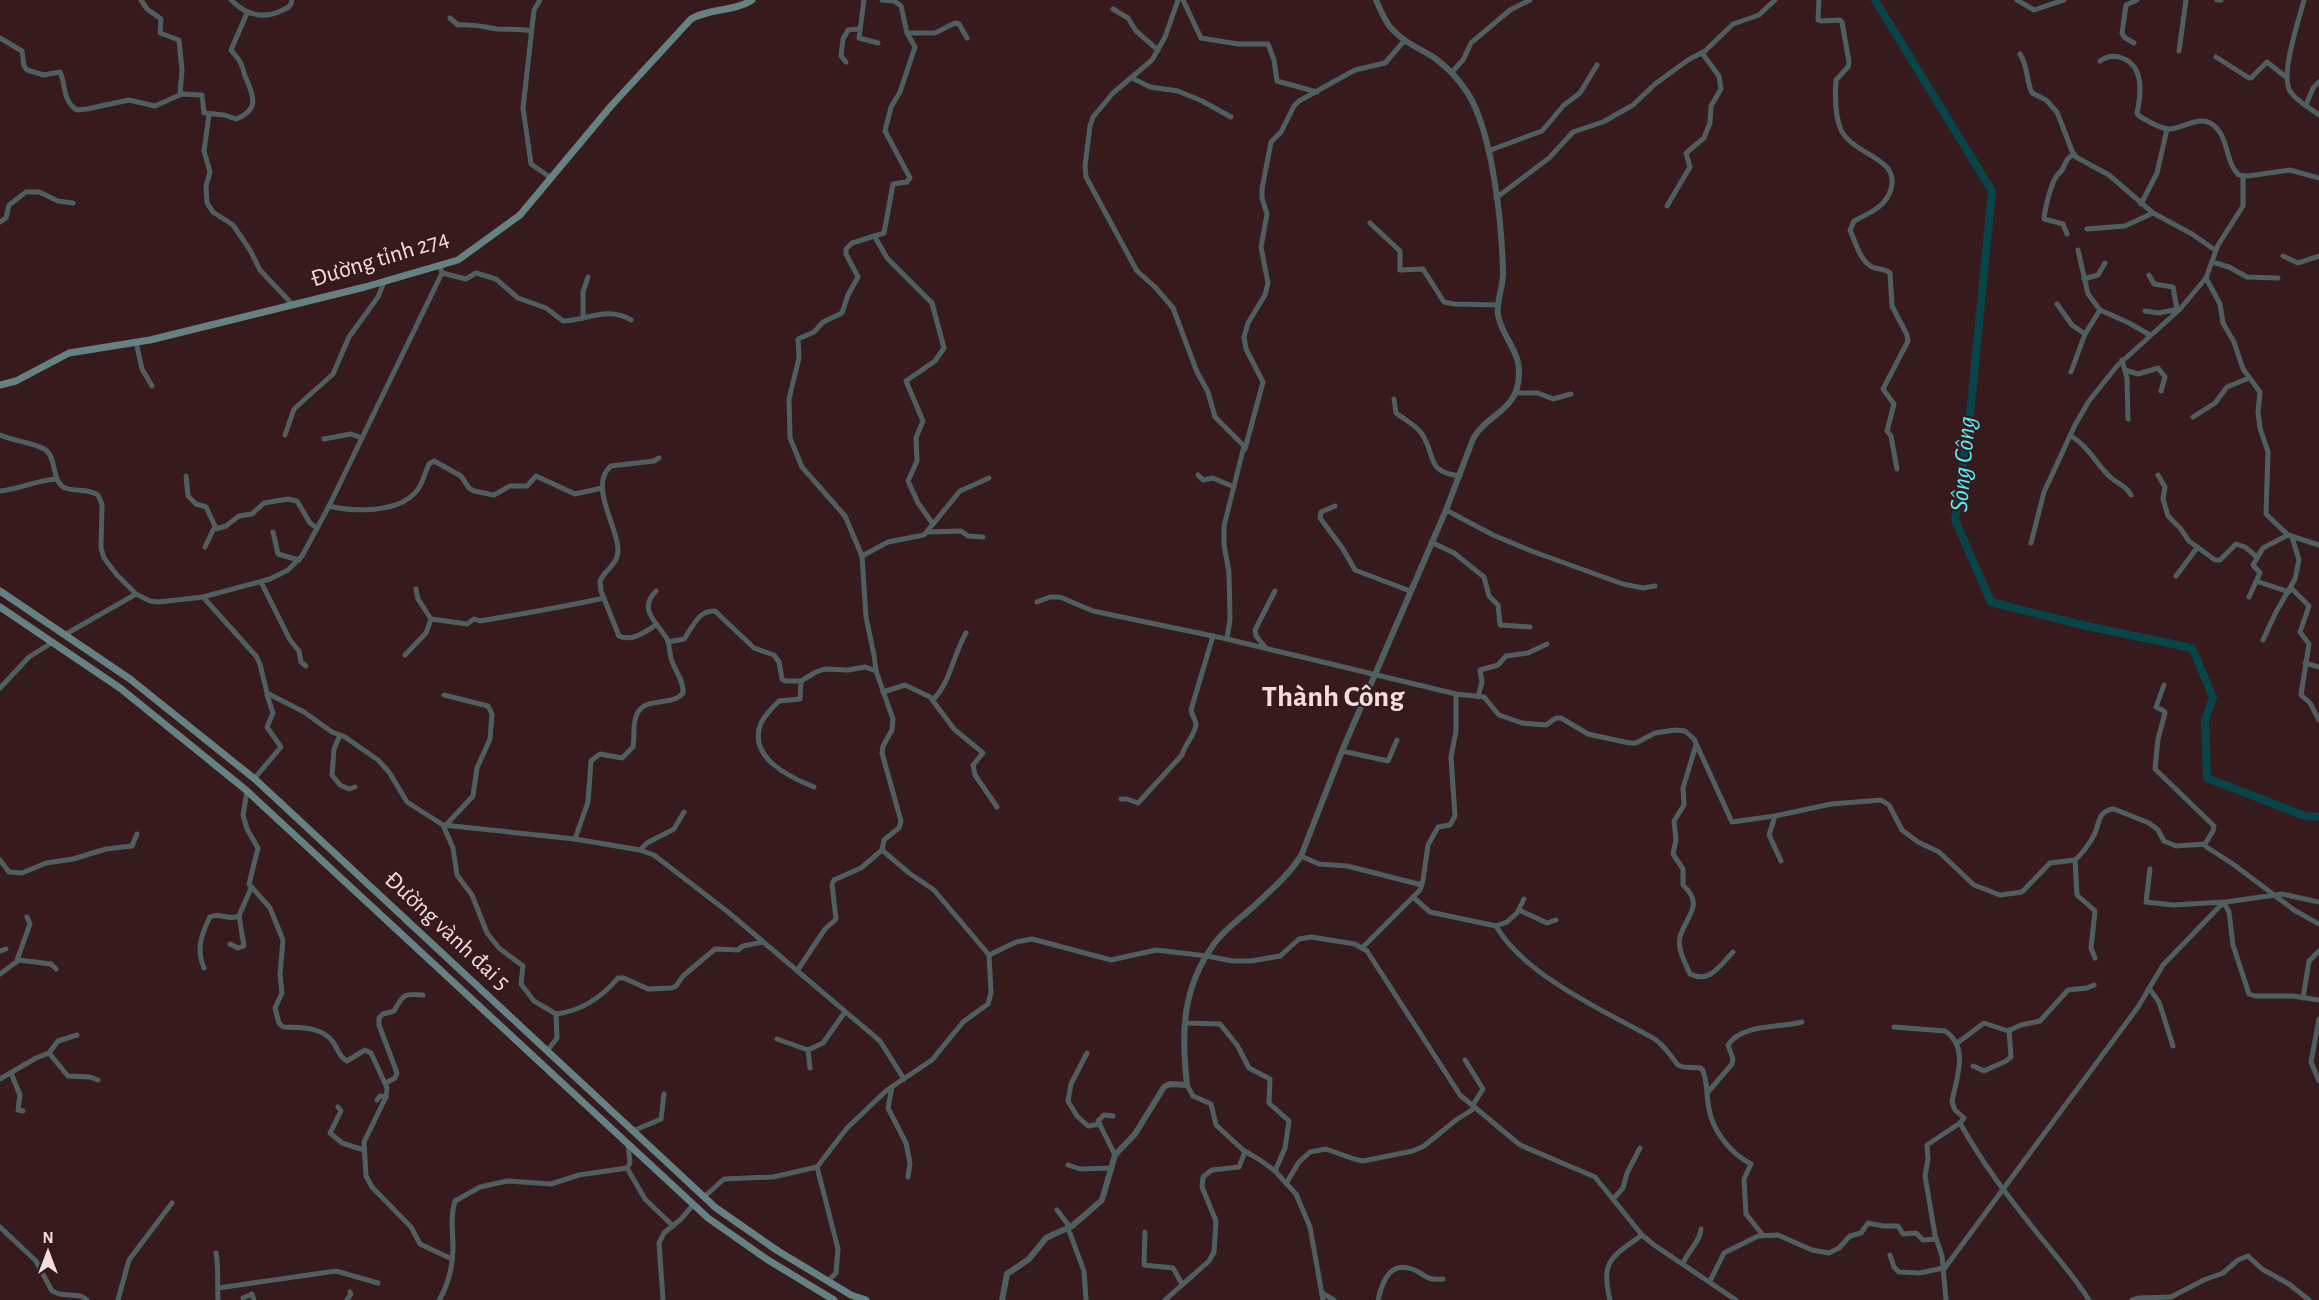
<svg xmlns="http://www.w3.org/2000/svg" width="2319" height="1300" viewBox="0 0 2319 1300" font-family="'Alegreya Sans',sans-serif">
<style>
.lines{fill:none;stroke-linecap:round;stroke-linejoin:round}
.river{stroke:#07454a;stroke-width:8}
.minor{stroke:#4f5f60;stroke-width:5}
.tertiary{stroke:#4f5f60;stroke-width:6}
.secondary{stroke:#668183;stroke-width:7}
.labels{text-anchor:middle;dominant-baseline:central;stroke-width:4.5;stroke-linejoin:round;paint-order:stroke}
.street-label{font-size:24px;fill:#f3dedf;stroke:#361a1c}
.water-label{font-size:26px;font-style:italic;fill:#56edf9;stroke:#361a1c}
.district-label{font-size:30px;font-weight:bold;fill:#f3dedf;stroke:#361a1c}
</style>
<rect width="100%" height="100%" fill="#361a1c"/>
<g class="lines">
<path class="river" d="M1875,0l117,191 -22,223 -15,106 36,82 96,24 105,22 21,49 -8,23 2,58 98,38 14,1"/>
<g class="minor">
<path d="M141,0l6,9 14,10 -1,14 19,7 3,30 -2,24"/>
<path d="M231,0c15,15 32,20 52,10 6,-3 8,-4 9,-10"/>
<path d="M540,0l-6,10 -11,98 8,56 20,14"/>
<path d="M864,0l-5,38 19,5"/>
<path d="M1178,0l-13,37 -13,23 -39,33 -20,24 -3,9 -5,40 1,11 51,94 18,16 18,21 24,64 11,20 7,25 29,29 -20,80v19l5,27 1,47 -3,20"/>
<path d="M1183,0l18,38 37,6h30l6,16 3,21 40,11"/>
<path d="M1819,0l-1,20 4,1 18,-1 2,2 7,40 -1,5 -12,13c-1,15 -1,36 5,50 13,26 59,27 50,59 -5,18 -22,24 -37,32l-4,9c5,11 10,31 22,37 7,3 12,1 18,6l2,33 15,29 1,6 -25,48 11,15 -7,27 4,5 6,33"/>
<path d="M2017,0l17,10 30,-10"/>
<path d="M2217,0h4"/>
<path d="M2304,0c-5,20 -24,74 -14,91 6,10 20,17 29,24"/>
<path d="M1113,9l15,9 8,13 22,19"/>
<path d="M450,18l8,7c15,-1 25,2 39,4 12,1 22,-1 34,2"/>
<path d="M907,33h28l20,-10 4,1 8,14"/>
<path d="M0,38l22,13 2,15 3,4 17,5 16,-3c6,12 2,29 17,38l10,-1 42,-9 26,6 27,-12 20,1 2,18 20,2 12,4c25,-10 17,-24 9,-43 -2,-5 -2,-10 -5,-14 -2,-4 -6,-8 -9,-12l16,-37"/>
<path d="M2134,43l-10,-6 -2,-4 4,-28 11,-5"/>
<path d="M2179,51l7,-51"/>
<path d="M2020,54c8,12 6,26 12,39l14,7 11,12 15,39 4,6 33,18 44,38 39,21 23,16"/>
<path d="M2216,57l33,21h2l16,-16 20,16"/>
<path d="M2100,61c7,-5 14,-6 22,-3 23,8 19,37 15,55l2,3c9,5 21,13 30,13 12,0 30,-13 41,-6 20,11 14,39 29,52l9,1 42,-6 29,8"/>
<path d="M846,62l-5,-6 2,-17 5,-9 11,-1"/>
<path d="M1451,73l12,-13 8,-17 39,-33 20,-10"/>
<path d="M1132,78l18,9 28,4 24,10 29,16"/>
<path d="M2306,105l7,-17 6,-6"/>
<path d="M209,115l-5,36 6,21 -4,14 1,17 6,9 20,13 17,25 10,20 33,35"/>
<path d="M1488,151l54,-20 22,-26 16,-12 17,-28"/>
<path d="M1496,198l53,-40 24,-26 30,-10 30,-17 22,-21 33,-24 17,-9 28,-27 26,-9 16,-15"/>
<path d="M2141,204l16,-31 10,-44"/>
<path d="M1667,206l23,-39 -4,-14 18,-15 6,-15 1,-17 10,-17 -2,-13 -17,-23"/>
<path d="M0,222l6,-4 3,-13 17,-13h13l19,9 15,2"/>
<path d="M1370,223l30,28v19l23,-1 21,33 10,2 45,1"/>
<path d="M2087,229l38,-3 28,-13"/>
<path d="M2067,234l-4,-10 -19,-5c1,-10 6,-33 12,-42 1,-2 4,-4 6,-7 4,-7 4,-12 11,-15"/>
<path d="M875,237l12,21 45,45 12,45 -9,13 -29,20 17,40 -7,17 1,23 -9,20 10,22 15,21"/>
<path d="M2078,250l10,44 12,16 29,13 21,12"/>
<path d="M2283,256l15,7 21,-7"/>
<path d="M2212,262l17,5 18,10 31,1"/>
<path d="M442,273l24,6 10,-6 20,6 22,19 28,10 17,13c24,-1 45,-15 68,-1"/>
<path d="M2149,275l5,9 19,3 4,22"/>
<path d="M2206,278l14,26 3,19 11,19 9,27 17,23 -2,20 2,16 8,24 -2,62 22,21 31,10"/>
<path d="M2084,279l14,-4 7,-12"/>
<path d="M2057,304l15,21 13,9"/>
<path d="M2145,311l14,2 20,-4"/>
<path d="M583,318v-26l5,-15"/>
<path d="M136,342l6,27 10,17"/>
<path d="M2122,360l5,18 1,41"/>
<path d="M2125,370l13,4 20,-6 7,9 -4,14"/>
<path d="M2071,372l14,-38 15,-24"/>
<path d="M1515,393h23l15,6 18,-5"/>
<path d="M1394,399l2,14c9,7 19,11 26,21 15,24 3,37 38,42"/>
<path d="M2193,417l22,-14 12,-16 22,-9"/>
<path d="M0,435c13,6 36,8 46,15 11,9 5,31 19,38 11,4 23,0 33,7l4,9 -1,44 3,10 13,17 19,19 14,7 9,1 44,-5 67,-18 18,-9 14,-14 27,-50 113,-233 -2,-7"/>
<path d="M285,435l9,-26 39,-35 16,-37 29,-40 6,-15"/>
<path d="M2070,435c21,14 23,25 39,41 8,8 17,9 22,19"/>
<path d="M324,439l27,-5 11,4"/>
<path d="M1245,449l18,-67 -17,-33 -2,-12 4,-14 17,-28 3,-12 -7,-36 6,-33 -5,-16v-9l9,-47 10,-10 13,-26 5,-5 56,-31 30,-7 20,-23"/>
<path d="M1198,475l5,5 10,-2 21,9"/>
<path d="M2158,475l7,12 -2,12 5,17 12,12 9,13 26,19h5l16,-16 9,3 12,10"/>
<path d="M186,476l2,20 8,8 10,3 9,19 -10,21"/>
<path d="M0,491c20,-2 37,-11 57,-12"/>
<path d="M329,506c25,6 67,7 86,-13 8,-8 9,-19 14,-29l5,-3 27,15 8,12 5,3 20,4 16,-9h17l9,-10 39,18 27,-6"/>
<path d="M1335,506l-14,6 -1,6 23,31 12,21 55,21"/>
<path d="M1446,510l47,25 41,17 89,32 20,4 12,-2"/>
<path d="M216,529l10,-3 13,-10 13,-2 12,-11 24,-4 9,2 13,22 7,5"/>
<path d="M273,532l5,22 21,6"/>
<path d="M927,532l34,-1 7,5 15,1"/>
<path d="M1431,542l23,11 30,24 5,19 9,9 2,20 30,2"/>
<path d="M2031,543l13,-51 31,-67 14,-24 28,-35 63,-57 26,-31 12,-33 25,-39v-30"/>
<path d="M862,556l26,-14 36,-7 36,-44 29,-13"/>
<path d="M2176,576l21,-28"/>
<path d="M2256,581l33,11"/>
<path d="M261,582l29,58 9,11 2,11 5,4"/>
<path d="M2292,589l17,17 -9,26 9,12 -8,51 9,8 9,17"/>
<path d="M203,597l53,59 4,8 7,29 37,19 28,20 13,5 33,23 11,12 18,30 36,23 132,14 65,11 14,5 74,57 152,129 24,38"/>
<path d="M2249,597l11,-24 -7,-8 10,-17 25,-13"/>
<path d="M1037,602l13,-5h10l33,14 134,28 229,55 28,3 15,18 23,8 24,2 10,-7h5l27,16 41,9h7l19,-10 20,-3 10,1 9,8 38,83 43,-6 56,-12 50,-4 8,5 13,25 16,12 21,10 35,33 26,10 22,-3 28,-29 25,-3c7,-6 16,-18 20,-27 5,-12 3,-22 19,-24l35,14 9,7 6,11 12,5 29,-2"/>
<path d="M431,619l36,5 7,-5 6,2c42,-7 83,-14 124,-23"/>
<path d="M656,625c-11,7 -24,17 -37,11l-18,-45 -1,-10c5,-12 18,-16 18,-31 0,-23 -30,-65 -7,-84l43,-5 5,-3"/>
<path d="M66,634l70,-40"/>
<path d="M2263,640l13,-28 19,-33 4,-19 -7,-23"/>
<path d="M668,642l16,-3c9,-12 14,-29 31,-28l39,37 20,7 5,7 3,17 3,2h16l15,-9 9,-3 23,1 17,-3 11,4"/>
<path d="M1266,648l-10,-12 -1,-6 20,-39"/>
<path d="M405,655l21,-22 5,-14 -13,-20 -2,-10"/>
<path d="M2305,663l14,4"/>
<path d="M801,681l-1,18 -21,2c-6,6 -14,14 -18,22 -14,34 28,54 53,64"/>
<path d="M2164,685l-8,22 8,4 1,2 -7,26 -3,30 59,57 -1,5 -8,13v2l28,18 61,46 25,14"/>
<path d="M0,688l29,-31 24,-15"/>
<path d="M883,692l22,-7 25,12 24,32 29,24 -10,12 2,10 22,32"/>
<path d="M444,695l44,11 4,8 -2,25 -13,29 -4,28 -27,29"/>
<path d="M1478,697l4,-15 -2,-12 18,-5 8,-9 22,-3 19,-9"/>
<path d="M933,700c18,-19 20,-45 33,-67"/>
<path d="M340,735l-6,14 -2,26 8,10 9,4 6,-2"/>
<path d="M1696,745l-13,43 1,17 -10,16 2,19 -3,14 10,15v16c22,21 3,30 -3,52 -3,11 5,26 10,37 20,10 30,-9 43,-22"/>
<path d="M1342,751l46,10 9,-21"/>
<path d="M254,779l27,-32 -14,-20 6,-14 -6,-18"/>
<path d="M247,791l-4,24 4,14 11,19 -9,36 21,24 13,32 -3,34 2,19 -7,15 4,15 4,4c18,1 38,-1 50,15 5,7 6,15 14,19l18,-11 6,3 16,35 -1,9 -22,45 2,34 6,11 39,40 9,17 32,15"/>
<path d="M1121,799h6l11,4 44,-48c2,-10 14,-21 14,-31 -1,-5 -4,-9 -5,-14l22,-74"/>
<path d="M1775,816l-6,19 12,26"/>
<path d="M443,825l10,23 4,27 15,20 15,38 12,15 24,18 -2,18 13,17 22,13 1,24 -10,13"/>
<path d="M575,839l13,-37 3,-41 9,-7 22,4 11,-11c2,-11 -1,-23 4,-33 8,-18 35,-7 46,-21 1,-13 -9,-23 -12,-35 -2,-6 -1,-13 -4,-19 -9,-16 -30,-29 -11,-48"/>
<path d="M640,850l7,-7 27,-14 10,-17"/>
<path d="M1301,856l18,8 28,2 75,19"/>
<path d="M0,860l9,12 13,1 24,-10 27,-4 33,-10 26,-3 5,-12"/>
<path d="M2075,860l2,35 18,16 -4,37 4,10"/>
<path d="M2150,869l-4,33 27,3 51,-3"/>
<path d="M1414,898l16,14 66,14 11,-4 10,-9 7,-14"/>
<path d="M2224,903l5,9 4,33 16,49 6,2h38l26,4"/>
<path d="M1519,910l28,13 9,-3"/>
<path d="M1496,926c28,49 108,85 157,112 10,5 18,19 25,27l5,2 18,1 2,3c5,13 3,25 6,38 4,22 21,44 42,55l-7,15 2,35 16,20"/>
<path d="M230,944l8,4 6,-2 -5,-30"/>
<path d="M1363,947l57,-57 3,-10 5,-35 10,-18 12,-2 5,-9 -4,-59 5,-26v-37"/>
<path d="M0,951l6,-2"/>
<path d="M989,955l27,-13 16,-3 79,21 45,-10 51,6 25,5h19l29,-5 19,-17 12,-2 44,7 12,7 93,144 60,50 75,32 47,58 12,10 82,55"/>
<path d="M17,960l13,-36 -3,-7"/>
<path d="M204,968c-8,-19 -3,-33 6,-51 10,-5 19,4 29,-1l12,-28"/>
<path d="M797,971l28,-42 11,-10 -4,-35 2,-4 27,-12 21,-18"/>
<path d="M0,974l19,-14 32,4 5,5"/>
<path d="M2149,988l10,14 14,44"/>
<path d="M2303,998l6,-37 10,-10"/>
<path d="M556,1014c25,-3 46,-17 62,-36h6l24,11 24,-1 4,-2 7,-10 32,-27 23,1 5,-4 20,-4"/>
<path d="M2319,1019l-8,43 8,19"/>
<path d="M1185,1023l35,1 17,21 12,23 21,11 -1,24 20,18 -4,27 -10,23"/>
<path d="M1894,1027l51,4c25,16 11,48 7,71l3,8 9,8 -4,5 -33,22 1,14 -3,17 10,59 7,21 4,44"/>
<path d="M777,1039l31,11 2,18"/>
<path d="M1956,1044l28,-21 24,8 13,-6 19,-4 28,-31 19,-2 7,-3"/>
<path d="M808,1050l15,-7 22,-31"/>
<path d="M49,1053l19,23 22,1 8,3"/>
<path d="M1087,1053l-16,31 -3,17 9,15 11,10 12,-2"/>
<path d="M1465,1060l18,29 -10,16"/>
<path d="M1973,1066l11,5 22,-10 5,-4 -2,-27"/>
<path d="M11,1073l9,22 -2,15 5,1"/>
<path d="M0,1079l36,-21 13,-5 9,-12 19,-6"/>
<path d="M386,1083l9,-5 2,-5 -18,-48v-7l4,-4 11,-3c9,-16 9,-18 29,-16"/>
<path d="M1187,1085l6,11 18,8 5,21 27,25 17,10 15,11 21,23 14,33 13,73"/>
<path d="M892,1087l-4,21 18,35 4,20 -2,14"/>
<path d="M1708,1092l24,-28 1,-5 -5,-14c13,-21 51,-17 74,-23"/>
<path d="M377,1100l3,-4 6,1"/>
<path d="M338,1107l3,4 -11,22 12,10 22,7"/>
<path d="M1113,1116l-9,-1 -6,6 17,34"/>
<path d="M1960,1123c22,40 49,75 78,111 17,21 36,42 51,66"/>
<path d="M633,1131l28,-12 3,-25"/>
<path d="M1068,1165l12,4 31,-1"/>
<path d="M817,1167l21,82 -2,24 -8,8"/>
<path d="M627,1168l18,31 28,27"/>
<path d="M1287,1182l12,-20 11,-10 16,-3 28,10 9,2 50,-10 11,-5 32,-26 19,-12"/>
<path d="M704,1197l20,-18 49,-2 44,-10 30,-39 40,-38 45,-30 31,-38 25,-18 3,-11 -2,-38 -55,-65 -25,-17 -27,-23 2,-10 15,-12 2,-7 -19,-68 1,-7 9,-16 1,-11 -17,-48 -2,-16 -8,-38 -4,-61 -17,-40 -43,-49 -12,-29 -1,-39 10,-41 -1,-19 16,-7 9,-10 19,-9 6,-18 10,-18 -12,-23v-5l6,-6 32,-10 9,-49 14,-2 3,-4 -25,-47 6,-24 9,-15 15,-45 -8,-14 -6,-27 -7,-5 -12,-1"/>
<path d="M1613,1199l10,-11 4,-15 13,-25"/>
<path d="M1057,1210l13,17"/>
<path d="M0,1227l36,34 16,30 7,3 22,2 6,4"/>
<path d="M1068,1228l16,43 2,29"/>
<path d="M1145,1232l-1,33 29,3 9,16"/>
<path d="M216,1253c3,16 1,31 2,47"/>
<path d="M1890,1255l4,12 5,5 21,1 23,-5"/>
<path d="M1683,1264c4,-13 17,-21 18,-35"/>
<path d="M1944,1269l194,-262 25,-42 57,-59 6,-4 56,-8 37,8"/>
<path d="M1710,1281l14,-28 34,-17 20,-1 34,15 17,3 10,-5 11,-12 11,-3 7,-10 15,3h15l5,8 13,-1 7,7 13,-1"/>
<path d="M218,1288l118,-17 42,12"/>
<path d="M1322,1293l12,7"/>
<path d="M243,1298l9,-4 2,6"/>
<path d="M118,1300l11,-40 43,-57"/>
<path d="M347,1300l4,-6 -1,-2"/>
<path d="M439,1300c9,-14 14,-35 14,-51 0,-17 -3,-32 2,-48l25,-14 27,-6 44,3 28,-9 48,-7 3,-5 -2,-19"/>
<path d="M663,1300l-4,-57 5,-10 17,-14 12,-14"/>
<path d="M1165,1300l44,-39 5,-9 2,-31 -14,-34 1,-10 9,-7 27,-3 6,-15"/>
<path d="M1378,1300c4,-17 11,-39 34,-31 14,5 13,12 31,10"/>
<path d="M1610,1300c-10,-40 2,-43 32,-65"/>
<path d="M2132,1300l7,-2 32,-1 33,-17 19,-7 15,-13 10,-4 14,13 27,15 20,16"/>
</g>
<path class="tertiary" d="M1002,1300l5,-26 22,-15 17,-21 26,-12 30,-26 13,-45 20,-21 29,-47 6,-3 17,1c-6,-52 -5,-97 27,-141 10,-14 27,-26 40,-38 17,-16 34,-30 47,-50l41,-105 104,-241 27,-71c10,-20 38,-28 44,-51 9,-35 -14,-46 -19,-73 -2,-13 5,-28 5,-41 -1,-49 -10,-142 -36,-182 -8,-12 -19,-24 -31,-33 -15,-10 -33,-17 -45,-31 -7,-8 -11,-19 -15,-28"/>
<g class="secondary">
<path d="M0,385l16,-4 53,-28 81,-13 215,-53 93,-27 62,-45 91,-109 80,-87c19,-11 42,-7 61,-19"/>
<path d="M0,591l130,88 126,101 460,428 62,43 73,44 15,5"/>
<path d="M0,607l120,81 126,102 462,428 60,42 66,40"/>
</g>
</g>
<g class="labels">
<g class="street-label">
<text transform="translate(380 259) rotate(-17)">Đường tỉnh 274</text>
<text transform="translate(447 931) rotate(43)">Đường vành đai 5</text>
</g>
<g class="water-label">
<text transform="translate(1963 464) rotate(-85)">Sông Công</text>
</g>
<g class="district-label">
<text x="1333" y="697">Thành Công</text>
</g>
</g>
<g transform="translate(48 1252)" stroke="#361a1c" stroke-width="4.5" paint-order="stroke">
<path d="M0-4.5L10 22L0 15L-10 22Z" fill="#f3dedf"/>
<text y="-9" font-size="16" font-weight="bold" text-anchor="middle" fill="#f3dedf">N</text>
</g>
</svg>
